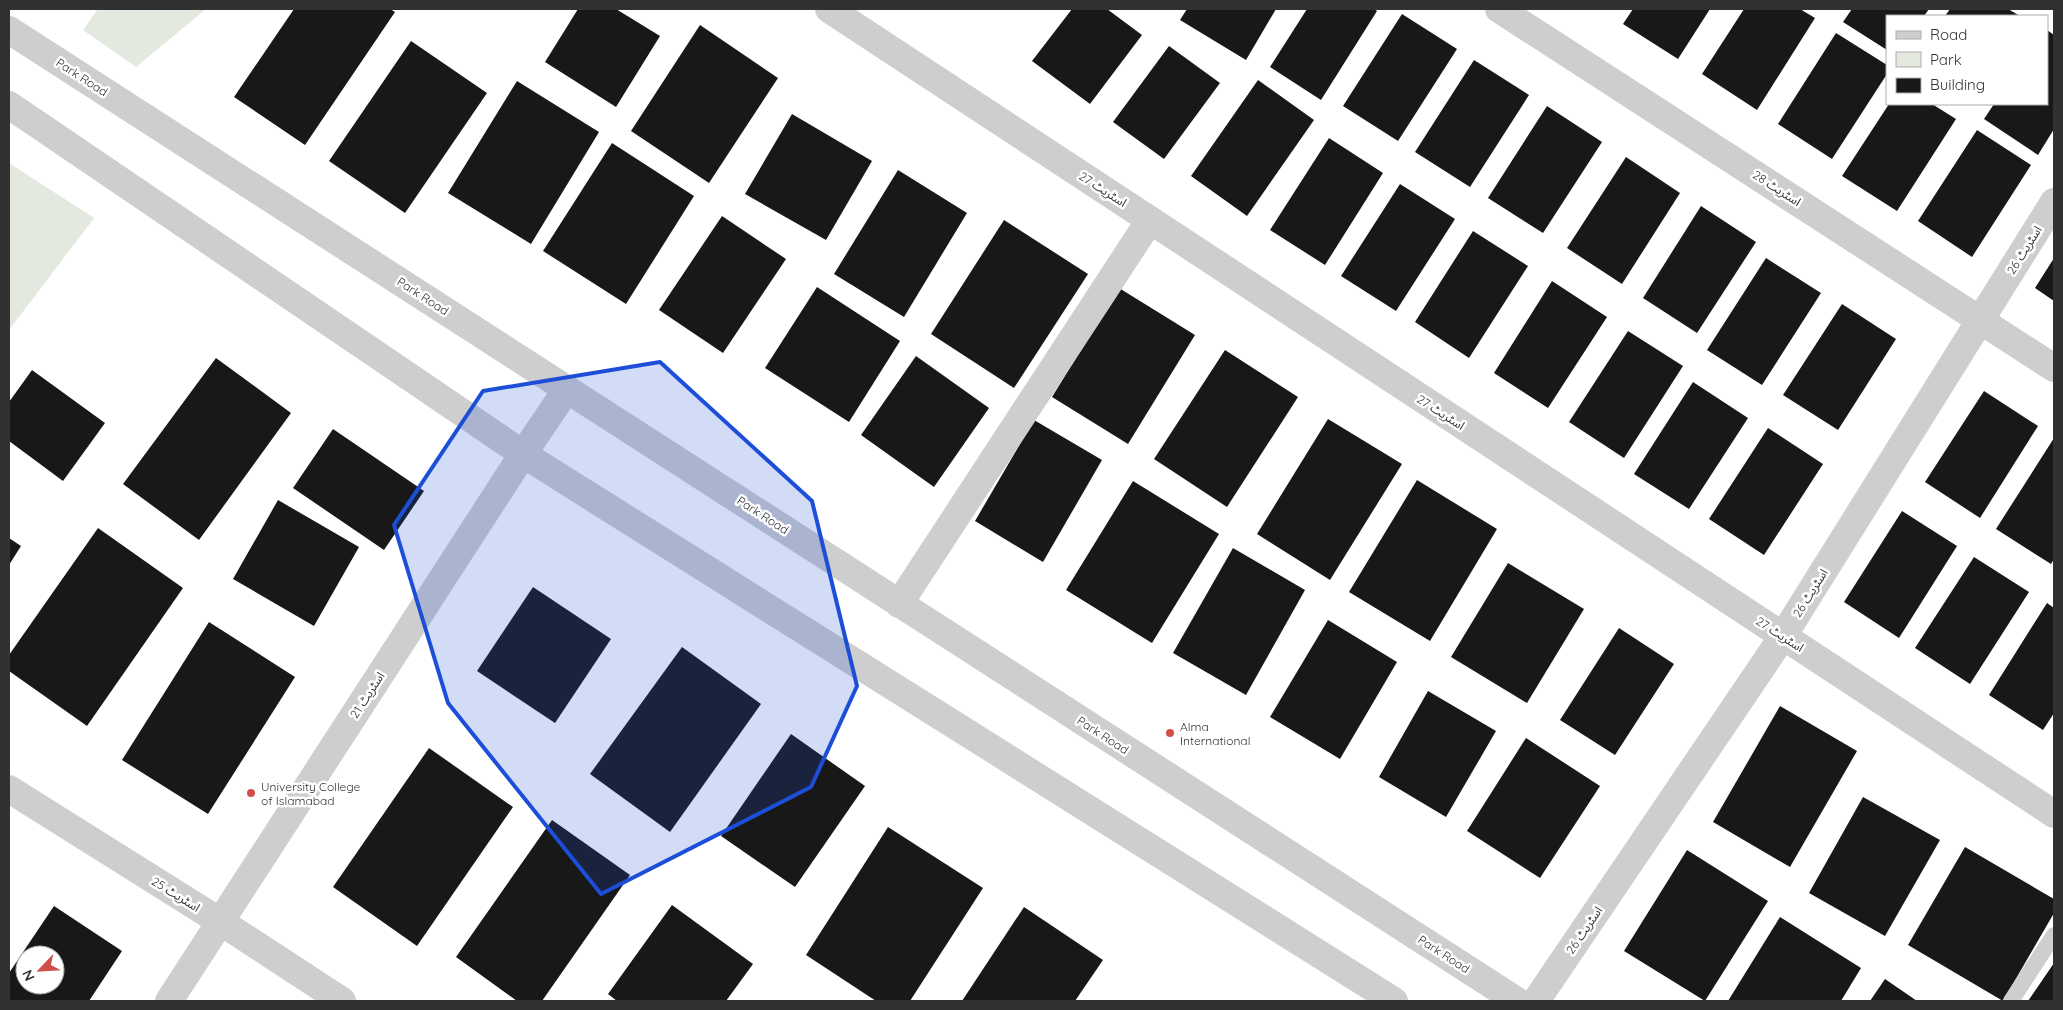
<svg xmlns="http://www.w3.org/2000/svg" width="2063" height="1010" viewBox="0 0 2063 1010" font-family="Quicksand,'Noto Sans Arabic',sans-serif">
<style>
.green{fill:#e3e9de}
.building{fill:#181818;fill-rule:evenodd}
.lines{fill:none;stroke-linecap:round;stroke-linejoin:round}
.service{stroke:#cecece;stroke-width:16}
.minor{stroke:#cecece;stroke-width:28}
.tertiary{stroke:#cecece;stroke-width:28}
.marked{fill:#1d4ed8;fill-opacity:0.2;stroke:#1d4ed8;stroke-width:4;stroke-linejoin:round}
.poi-dot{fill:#d04f4b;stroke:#fff;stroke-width:2}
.labels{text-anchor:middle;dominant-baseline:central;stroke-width:5;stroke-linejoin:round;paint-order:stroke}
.street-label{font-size:12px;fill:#313131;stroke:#fff}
.poi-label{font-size:12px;fill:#313131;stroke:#fff;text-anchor:start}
</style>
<rect width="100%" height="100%" fill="#fff"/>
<g class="green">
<path d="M98,9h108l-70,58 -53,-37z"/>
<path d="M9,163l85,55 -85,112z"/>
</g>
<g class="building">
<path d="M294,9h96l5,3 -90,133 -71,-48z"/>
<path d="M578,9h38l44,27 -44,71 -71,-45z"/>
<path d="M1072,9h35l35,26 -52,69 -58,-43z"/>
<path d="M1187,9h89l-30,51 -66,-40z"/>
<path d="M1307,9h67l3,2 -56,89 -51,-33z"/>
<path d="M1633,9h77l-32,50 -55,-35z"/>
<path d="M1744,9h56l15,9 -58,92 -55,-36z"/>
<path d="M1852,9h77l-5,7h-37v34l-44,-28z"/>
<path d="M1950,9h58l12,7h-75z"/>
<path d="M1402,14l55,35 -59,92 -55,-35z"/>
<path d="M700,25l78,53 -69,105 -78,-52z"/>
<path d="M2047,30l7,5v94l-16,26 -54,-36 10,-15h53z"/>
<path d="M1836,33l51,32v9l-55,85 -54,-35z"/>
<path d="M411,41l76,52 -82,120 -76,-52z"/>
<path d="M1169,46l51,37 -56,76 -51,-37z"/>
<path d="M1474,60l55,35 -59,92 -55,-35z"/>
<path d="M1258,80l56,40 -67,96 -56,-40z"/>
<path d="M517,81l82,51 -68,112 -83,-51z"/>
<path d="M1889,104h43l24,15 -59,92 -55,-35z"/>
<path d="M1547,106l55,36 -59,91 -55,-35z"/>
<path d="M792,114l80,47 -46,79 -81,-46z"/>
<path d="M1977,130l54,35 -59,92 -54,-36z"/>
<path d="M1329,138l54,35 -58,92 -55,-35z"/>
<path d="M612,143l82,53 -68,108 -83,-53z"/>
<path d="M1626,157l54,36 -58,91 -55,-36z"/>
<path d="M898,170l69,43 -63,104 -70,-43z"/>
<path d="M1400,184l55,35 -59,92 -55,-35z"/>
<path d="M1701,206l55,36 -59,91 -54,-35z"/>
<path d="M722,216l64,43 -63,94 -64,-43z"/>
<path d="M1004,220l84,54 -74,114 -83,-54z"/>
<path d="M1473,231l55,35 -59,92 -54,-36z"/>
<path d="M1766,258l55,35 -59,92 -55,-35z"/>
<path d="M2054,258v43l-19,-13z"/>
<path d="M1552,281l55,36 -59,91 -54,-35z"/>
<path d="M817,287l83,54 -51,81 -84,-54z"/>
<path d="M1119,288l76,47 -67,109 -76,-47z"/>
<path d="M1842,304l54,35 -58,91 -55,-35z"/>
<path d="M1628,331l55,35 -59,92 -55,-36z"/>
<path d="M1225,350l73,47 -71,110 -73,-48z"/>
<path d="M916,356l73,52 -55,79 -73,-52z"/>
<path d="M216,358l75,55 -92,127 -76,-56z"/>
<path d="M32,370l73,53 -42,58 -54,-40v-39z"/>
<path d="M1693,382l55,36 -59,91 -55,-35z"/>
<path d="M1984,391l54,35 -58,92 -55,-36z"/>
<path d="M1328,419l74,45 -72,116 -73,-46z"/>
<path d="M1034,420l68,40 -59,102 -68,-41z"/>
<path d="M1768,428l55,36 -59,91 -55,-36z"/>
<path d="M333,429l91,62 -40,59 -91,-62z"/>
<path d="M2054,438v121l-3,5 -55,-35z"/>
<path d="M1417,480l80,49 -67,112 -81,-49z"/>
<path d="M1133,481l86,53 -67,109 -86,-53z"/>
<path d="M278,500l81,47 -45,79 -81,-47z"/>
<path d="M1902,511l55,35 -58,92 -55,-36z"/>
<path d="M98,528l85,60 -96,138 -78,-55v-16z"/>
<path d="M9,538l12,8 -12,19z"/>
<path d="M1233,548l72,42 -59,105 -73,-42z"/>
<path d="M1974,557l55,35 -59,92 -55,-36z"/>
<path d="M1508,563l76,46 -57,94 -76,-46z"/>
<path d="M533,587l78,52 -56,84 -78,-52z"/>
<path d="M2047,603l7,5v105l-11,17 -54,-35z"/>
<path d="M1328,620l69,42 -57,97 -70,-42z"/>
<path d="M209,622l86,55 -87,137 -86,-54z"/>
<path d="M1619,628l55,36 -59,91 -55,-35z"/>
<path d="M682,647l79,57 -91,128 -80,-58z"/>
<path d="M1428,691l68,40 -50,86 -67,-40z"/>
<path d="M1780,706l77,45 -67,116 -77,-45z"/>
<path d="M791,734l74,52 -70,101 -74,-51z"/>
<path d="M1526,738l74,48 -60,92 -73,-47z"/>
<path d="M429,748l84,59 -96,139 -84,-59z"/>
<path d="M1863,797l77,43 -55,96 -76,-43z"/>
<path d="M552,820l78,55 -88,126h-25l-61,-44z"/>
<path d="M888,827l95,61 -73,113h-34l-70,-46z"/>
<path d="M1965,847l89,52v14l-51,88 -95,-56z"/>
<path d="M1687,850l81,51 -63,100 -81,-50z"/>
<path d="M672,905l81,59 -27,37h-109l-9,-7z"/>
<path d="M54,906l68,45 -33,50h-80v-28zM25,955h30v30h-30z"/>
<path d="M1024,907l79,53 -28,41h-113z"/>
<path d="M1780,917l81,51 -20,33h-113z"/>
<path d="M2054,963v38h-26z"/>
<path d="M1885,979l32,22h-47z"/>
</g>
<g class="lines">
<path class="service" d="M2011,1001l43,-66"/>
<g class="minor">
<path d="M829,9l1225,805"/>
<path d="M1499,9l555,359"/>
<path d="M899,604l251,-384"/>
<path d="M9,789l212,133 121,79"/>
<path d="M169,1001l354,-547 44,-65"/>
<path d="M1536,1001l247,-365 271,-434"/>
</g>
<g class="tertiary">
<path d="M9,30l1508,971"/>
<path d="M9,105l514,349 871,547"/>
</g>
</g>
<path class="marked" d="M660,362l152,139 45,185 -46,101 -210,107 -153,-191 -54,-178 89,-134z"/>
<g class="poi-dot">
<circle cx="1170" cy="733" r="5"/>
<circle cx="251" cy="793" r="5"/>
</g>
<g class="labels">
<g class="street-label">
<text transform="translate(82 77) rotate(33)">Park Road</text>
<text transform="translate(1777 188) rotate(33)">اسٹریٹ 28</text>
<text transform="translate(1103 189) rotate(33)">اسٹریٹ 27</text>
<text transform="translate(2024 250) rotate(-58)">اسٹریٹ 26</text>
<text transform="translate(423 296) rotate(33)">Park Road</text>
<text transform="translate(1441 412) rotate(33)">اسٹریٹ 27</text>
<text transform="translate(763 515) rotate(33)">Park Road</text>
<text transform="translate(1810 593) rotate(-58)">اسٹریٹ 26</text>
<text transform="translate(1780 634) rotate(33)">اسٹریٹ 27</text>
<text transform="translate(367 695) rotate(-57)">اسٹریٹ 21</text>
<text transform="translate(1103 735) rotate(33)">Park Road</text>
<text transform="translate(176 894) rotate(32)">اسٹریٹ 25</text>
<text transform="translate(1584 930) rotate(-56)">اسٹریٹ 26</text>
<text transform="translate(1444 954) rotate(33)">Park Road</text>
</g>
<g class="poi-label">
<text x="1180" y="726">Alma<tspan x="1180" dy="14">International</tspan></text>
<text x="261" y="786">University College<tspan x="261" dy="14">of Islamabad</tspan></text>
</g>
</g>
<rect width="2063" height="1010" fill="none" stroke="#313131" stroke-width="20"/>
<rect x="1886" y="15" width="162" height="90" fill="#ffffff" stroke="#adadad"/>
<rect x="1896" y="31" width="25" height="8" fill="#cecece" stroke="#adadad"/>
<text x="1930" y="40" font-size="15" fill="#313131">Road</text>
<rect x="1896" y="52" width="25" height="15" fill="#e3e9de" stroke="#adadad"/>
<text x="1930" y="65" font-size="15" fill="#313131">Park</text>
<rect x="1896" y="78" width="25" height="15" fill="#181818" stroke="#adadad"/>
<text x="1930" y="90" font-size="15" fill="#313131">Building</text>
<g transform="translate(40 970) rotate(245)"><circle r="24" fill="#ffffff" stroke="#adadad"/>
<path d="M0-4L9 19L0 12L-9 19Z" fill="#d04f4b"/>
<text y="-8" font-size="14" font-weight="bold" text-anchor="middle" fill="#313131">N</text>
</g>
</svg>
